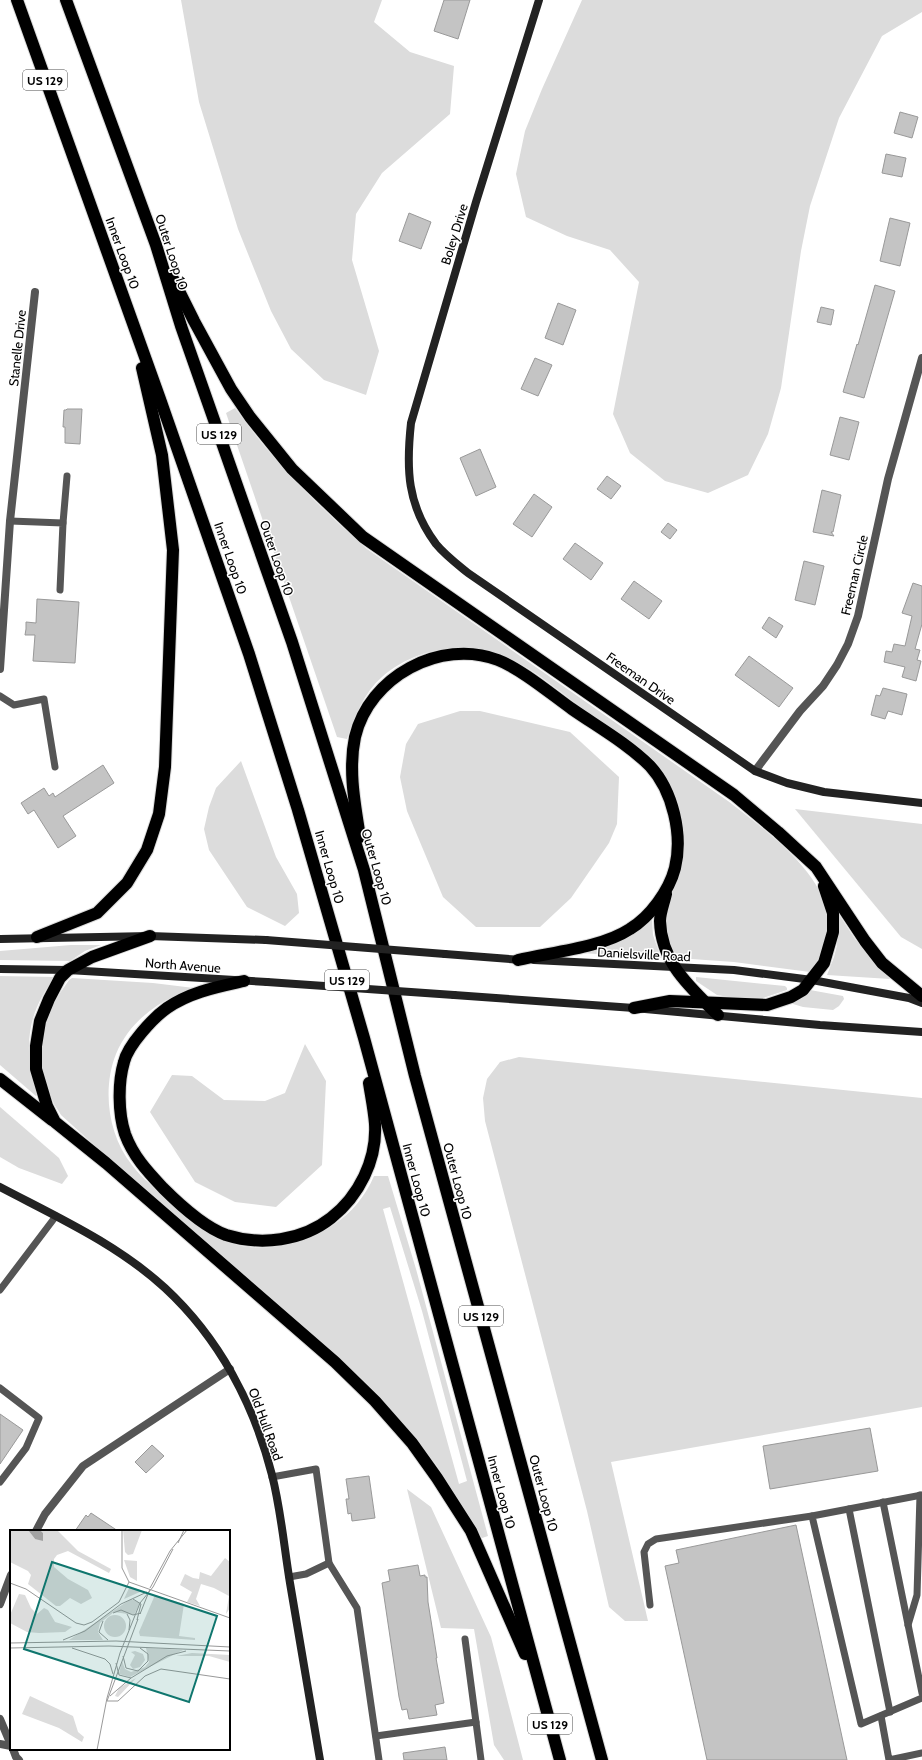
<svg xmlns="http://www.w3.org/2000/svg" width="922" height="1760" viewBox="0 0 922 1760" font-family="Cabin,sans-serif">
<style>
.green{fill:#dcdcdc;fill-rule:evenodd}
.building{fill:#c4c4c4;stroke:#999}
.lines{fill:none;stroke-linecap:round;stroke-linejoin:round}
.highway-casing{stroke:#dbdbdb;stroke-width:14}
.lane{stroke:#555;stroke-width:7}
.street{stroke:#555;stroke-width:8}
.secondary{stroke:#222;stroke-width:8}
.highway{stroke:#000;stroke-width:12}
.secondary-bridge{stroke:#222;stroke-width:8}
.labels{text-anchor:middle;dominant-baseline:central;stroke-width:3;stroke-linejoin:round;paint-order:stroke}
.shield{fill:#fff;stroke:#4c4c4c;stroke-width:1}
.shield-label{font-size:12px;font-weight:bold;fill:#000}
.street-label{font-size:13px;fill:#000;stroke:#fff}
.inset-road{fill:none;stroke:#999;stroke-width:1}
.view{fill:#0f766e;fill-opacity:0.15;stroke:#0f766e;stroke-width:2}
.inset-edge{fill:none;stroke:#000;stroke-width:2}
</style>
<rect width="100%" height="100%" fill="#fff"/>
<g class="green">
<path d="M181,0h201l-8,22 36,30 44,14 -4,48 -68,59 -26,41 -4,46 27,91 -13,44 -42,-15 -33,-31 -20,-38 -33,-82 -39,-127z"/>
<path d="M582,0h340v12l-40,24 -43,82 -29,88 -9,45 -20,137 -13,46 -20,41 -40,18 -43,-12 -35,-28 -17,-39 26,-132 -29,-32 -43,-14 -41,-19 -10,-43 9,-43 17,-42z"/>
<path d="M235,408c38,53 83,98 132,141l361,252c51,40 138,99 82,171l-76,-10 -57,-4c-11,-18 -14,-40 -7,-60 3,-10 8,-19 10,-29 6,-22 4,-49 -4,-71 -15,-40 -54,-62 -87,-85 -24,-17 -56,-45 -82,-56 -40,-18 -92,-9 -125,20 -18,16 -28,40 -35,62l-10,-2 -111,-324z"/>
<path d="M460,711h20l90,21 49,45 -2,47 -8,19 -38,55 -31,29h-64l-33,-30 -36,-86 -7,-34 6,-33 12,-20z"/>
<path d="M241,761l35,96 21,37 2,19 -14,13 -38,-19 -38,-57 -5,-21 5,-22 7,-19z"/>
<path d="M795,809l127,15v125l-21,-12z"/>
<path d="M838,913l17,26 35,40 -63,-4 7,-18 3,-12z"/>
<path d="M652,918l1,17 8,23 -80,-5z"/>
<path d="M71,945h30l-16,6 -15,10 -70,-1v-9z"/>
<path d="M0,976l55,1c-29,37 -32,74 -18,117l-1,2 -36,-31z"/>
<path d="M696,977l89,9 2,2v2l-24,8 -34,-1 -12,-2 -21,-14z"/>
<path d="M72,978l81,5 41,5c-3,4 -13,6 -19,8 -25,11 -48,31 -59,58 -14,35 -8,81 16,111 10,14 25,24 37,36 19,17 43,36 68,44 11,3 24,3 36,2 43,-5 84,-30 101,-71h14l28,93 72,267 -6,2 -45,-72 -27,-35 -50,-54 -100,-89 -145,-124 -54,-49 -7,-11 -10,-26 -3,-23 2,-25 8,-21 9,-16 9,-13zM390,1207l32,104 45,170 -8,3 -76,-275z"/>
<path d="M810,990l33,6 1,3 -5,7 -6,4 -30,-3 -10,-3v-2z"/>
<path d="M305,1044l21,37 -4,84 -46,42 -41,-5 -40,-20 -45,-70 22,-37 20,1 32,24 41,1 20,-8z"/>
<path d="M519,1057l403,41v309l-311,55 37,159h-23l-16,-14 -22,-96 -102,-390 -2,-23 4,-19 13,-17z"/>
<path d="M0,1107l59,51 9,18 -6,8 -43,-16 -19,-11z"/>
<path d="M407,1489l24,18 60,130 32,123h-19l-10,-15 -20,-116 -33,-1z"/>
</g>
<g class="building">
<path d="M444,0h26l-12,39 -24,-8z"/>
<path d="M900,112l18,5 -6,21 -18,-5z"/>
<path d="M886,154l20,4 -4,19 -20,-4z"/>
<path d="M409,213l22,9 -10,27 -22,-8z"/>
<path d="M890,218l20,5 -10,43 -20,-5z"/>
<path d="M875,285l20,6 -31,107 -21,-6 14,-48 1,1z"/>
<path d="M558,303l18,7 -13,35 -18,-7z"/>
<path d="M821,307l13,3 -3,15 -14,-3z"/>
<path d="M535,358l17,7 -14,31 -17,-7z"/>
<path d="M67,409h15l-2,35 -15,-1v-16h-2l1,-17h2z"/>
<path d="M840,417l19,5 -10,38 -19,-5z"/>
<path d="M480,449l16,38 -20,9 -16,-38z"/>
<path d="M607,476l14,10 -10,13 -14,-10z"/>
<path d="M822,490l19,5 -8,37h-2l3,4 -21,-4z"/>
<path d="M534,494l18,13 -20,30 -19,-13z"/>
<path d="M668,523l9,7 -7,9 -9,-7z"/>
<path d="M575,543l28,20 -12,17 -28,-21z"/>
<path d="M804,561l20,5 -9,39 -20,-5z"/>
<path d="M634,581l28,20 -13,18 -28,-20z"/>
<path d="M913,583l9,3v38l-7,25 5,1 -3,10 4,1 -5,20 -14,-4 3,-10 -21,-5 2,-11 6,1 2,-8 11,2 7,-30 -10,-3z"/>
<path d="M37,599l42,3 -4,61 -42,-2 2,-26h-10l1,-6v-7l10,1z"/>
<path d="M769,617l14,9 -7,12 -14,-10z"/>
<path d="M749,656l44,32 -14,19 -44,-32z"/>
<path d="M883,688l24,6 -5,21 -14,-4 -3,8 -14,-4 5,-20 4,1z"/>
<path d="M103,765l11,18 -51,33 13,20 -18,12 -24,-38 -6,4 -7,-11 23,-15 5,8 4,-3 2,4z"/>
<path d="M0,1414l23,16 -23,34z"/>
<path d="M870,1428l8,43 -108,18 -7,-43z"/>
<path d="M152,1445l12,11 -18,17 -11,-11z"/>
<path d="M369,1476l6,42 -23,3 -1,-8 -3,1 -2,-15h3l-3,-20z"/>
<path d="M91,1513l27,18h-43l11,-16 2,2z"/>
<path d="M796,1525l51,235h-140l-42,-194 14,-3 -3,-13z"/>
<path d="M418,1565l2,11 5,-1v2h2l1,25 9,56h-1l8,45 -9,2 2,10 -28,4 -2,-10 -5,1 -3,-13 -17,-114 8,-2 -2,-11z"/>
<path d="M445,1747l2,13h-43l-1,-7z"/>
</g>
<g class="lines">
<g class="highway-casing">
<g id="highway">
<path d="M17,0l143,399 89,255 49,156 66,228 196,722"/>
<path d="M66,0l90,245 25,81 111,316 72,228 51,206 187,684"/>
<path d="M172,277l22,44 37,68 19,28 42,52 71,68 371,258 44,37 38,35 49,74 17,22 40,33"/>
<path d="M360,837c-5,-32 -12,-67 -5,-100 14,-60 85,-99 143,-77 23,9 53,34 74,49 26,18 56,35 78,57 23,25 33,69 25,102 -6,23 -25,49 -45,61 -29,19 -78,23 -112,31"/>
<path d="M666,894c-2,9 -6,19 -6,27 1,42 31,67 58,94"/>
<path d="M150,936l-58,21 -24,13 -8,8 -11,21 -9,22 -4,25v23l11,37 8,16 51,41 229,199 40,39 37,42 25,35 34,53 54,123"/>
<path d="M37,937l60,-24 30,-30 20,-33 12,-36 6,-47 8,-217 -11,-95 -20,-87"/>
<path d="M244,981c-27,6 -54,11 -77,27 -14,10 -39,37 -43,54 -6,20 -6,51 1,72 8,22 22,37 38,54 16,16 41,39 63,47 35,11 76,6 105,-17 28,-22 46,-58 44,-94 -1,-14 -4,-28 -6,-41"/>
<path d="M634,1008l36,-7 97,4 24,-8 12,-7 21,-27 9,-31v-19l-9,-27"/>
<path d="M0,1079l52,41"/>
</g>
</g>
<g class="lane">
<path d="M10,521l53,2 -3,67"/>
<path d="M63,523l4,-47"/>
<path d="M0,696l14,9 30,-6 11,68"/>
<path d="M0,1290l56,-74"/>
<path d="M0,1388l39,30 -13,30 -26,34"/>
<path d="M272,1477l44,-8 13,94 28,45 22,152"/>
<path d="M922,1495l-110,21 49,208 61,-26"/>
<path d="M883,1502l39,191"/>
<path d="M849,1509l41,203"/>
<path d="M289,1577l17,-3 23,-11"/>
<path d="M650,1605l-6,-53 4,-8 8,-5 156,-23"/>
<path d="M908,1625l9,-30 3,-100"/>
<path d="M465,1639l16,121"/>
<path d="M881,1716l8,44 33,-7"/>
<path d="M376,1736l100,-14"/>
</g>
<g class="street">
<path d="M0,669l10,-148 25,-229"/>
<path d="M755,771l45,-60 23,-25 14,-21 11,-21 10,-28 30,-137 34,-121"/>
<path d="M36,1531l9,-17 38,-48 147,-97"/>
<path d="M0,1604l11,-29"/>
<path d="M0,1719l11,26"/>
<path d="M0,1744l11,2"/>
<path d="M13,1749l3,8 3,3"/>
</g>
<g class="secondary">
<path d="M539,0l-63,202 -65,221c-5,46 -4,82 25,121 9,11 21,20 32,29l287,198 32,12 37,9 98,11"/>
<path d="M0,939l150,-3 116,4"/>
<path d="M445,954l77,6"/>
<path d="M534,960l200,10 78,10 97,18 13,5"/>
<path d="M0,969l68,1 199,12"/>
<path d="M454,995l180,13 186,17 102,7"/>
<path d="M0,1187c57,30 117,57 165,101 54,50 89,116 107,187 9,35 12,72 18,108 10,59 20,118 30,177"/>
</g>
<use href="#highway" class="highway"/>
<g class="secondary-bridge">
<path d="M266,940l179,14"/>
<path d="M267,982l187,13"/>
</g>
</g>
<g class="labels">
<g class="shield">
<rect x="23" y="70" width="44" height="20" rx="3"/>
<rect x="197" y="424" width="44" height="20" rx="3"/>
<rect x="325" y="970" width="44" height="20" rx="3"/>
<rect x="459" y="1306" width="44" height="20" rx="3"/>
<rect x="528" y="1714" width="44" height="20" rx="3"/>
</g>
<g class="shield-label">
<text x="45" y="80">US 129</text>
<text x="219" y="434">US 129</text>
<text x="347" y="980">US 129</text>
<text x="481" y="1316">US 129</text>
<text x="550" y="1724">US 129</text>
</g>
<g class="street-label">
<text transform="translate(454 234) rotate(-73)">Boley Drive</text>
<text transform="translate(172 252) rotate(72)">Outer Loop 10</text>
<text transform="translate(123 253) rotate(70)">Inner Loop 10</text>
<text transform="translate(17 348) rotate(-84)">Stanelle Drive</text>
<text transform="translate(231 558) rotate(71)">Inner Loop 10</text>
<text transform="translate(277 558) rotate(71)">Outer Loop 10</text>
<text transform="translate(854 575) rotate(-77)">Freeman Circle</text>
<text transform="translate(641 678) rotate(35)">Freeman Drive</text>
<text transform="translate(330 867) rotate(74)">Inner Loop 10</text>
<text transform="translate(377 867) rotate(74)">Outer Loop 10</text>
<text transform="translate(644 954) rotate(3)">Danielsville Road</text>
<text transform="translate(183 965) rotate(4)">North Avenue</text>
<text transform="translate(417 1180) rotate(75)">Inner Loop 10</text>
<text transform="translate(458 1181) rotate(75)">Outer Loop 10</text>
<text transform="translate(266 1424) rotate(70)">Old Hull Road</text>
<text transform="translate(502 1492) rotate(75)">Inner Loop 10</text>
<text transform="translate(544 1493) rotate(75)">Outer Loop 10</text>
</g>
</g>
<g transform="translate(10 1530)">
<rect width="220" height="220" fill="#fff"/>
<path d="M0,0h18l7,9 8,-6 -3,-3h17l21,21 33,18 -2,4 -41,-22 -11,4 -3,4v8l14,12 20,11 4,8 -11,6 -11,-6 -10,8h-4l-28,-22 3,-9 -3,-4 -18,-9zM113,0h19l-9,24 -5,1 -3,-3zM215,28l5,4v46l-4,6 3,-18 -15,-8 -13,-4 -5,15 4,7 -13,-4 5,-10 -12,-7 5,-11 8,4 6,1 1,-7 11,4zM114,30l13,1v20l-7,-4zM120,56l12,5 -18,8zM9,64l6,1 6,13 6,6 7,-6 4,2 7,12 17,5 -7,5 -26,1 -12,-1 -17,-9v-8zM145,65l29,9 -5,32 16,2v2l-55,-4 -1,-4zM121,69l9,4 -6,12 -20,-3 -14,11 -2,9 5,8h-34zM94 96a11 11 0 1 1 22 0a11 11 0 1 1-22 0ZM136,118l37,2 -53,27 -11,-3 3,-13 3,8 6,3 14,-5 4,-5zM125,121l8,3 2,6 -5,7 -7,2 -3,-4 5,-10 -4,-3zM182,123l38,2v7l-21,-6h-33zM126,148l-18,19 -3,-1 4,-8zM20,166l43,20 5,16 6,5 -2,5 -23,-14 -37,-14z" fill="#dcdcdc"/>
<path d="M18,0h12l3,3v8l-8,-2z" fill="#a3a3a3"/>
<path class="inset-road" d="M112,0v38l7,14 101,36M168,13l6,-13M0,53l16,6 50,34 8,2 8,-3 27,-20 10,-20M140,58l20,-37 17,-21M123,69l8,5 -4,16M103,83l8,-3 12,5 8,-2M117,84l3,6 -1,10M130,84l10,-25M93,91l-4,11 9,8M53,110l22,-9 36,-27 26,-12M0,113l106,-2 114,6M0,118l99,-2 121,5M62,118l33,11 5,5 3,10M113,126l3,12 12,3 10,-10v-7l-8,-6M106,133l3,12 12,3 36,-22 19,-5M100,166l21,-18M97,171h11l27,-25 16,-7 69,10M97,171l31,-82M87,220l10,-52 13,-45 20,-50 13,-16 20,-38"/>
<path class="view" d="M42,32l165,54 -28,86 -165,-53z"/>
<rect width="220" height="220" class="inset-edge"/>
</g>
</svg>
